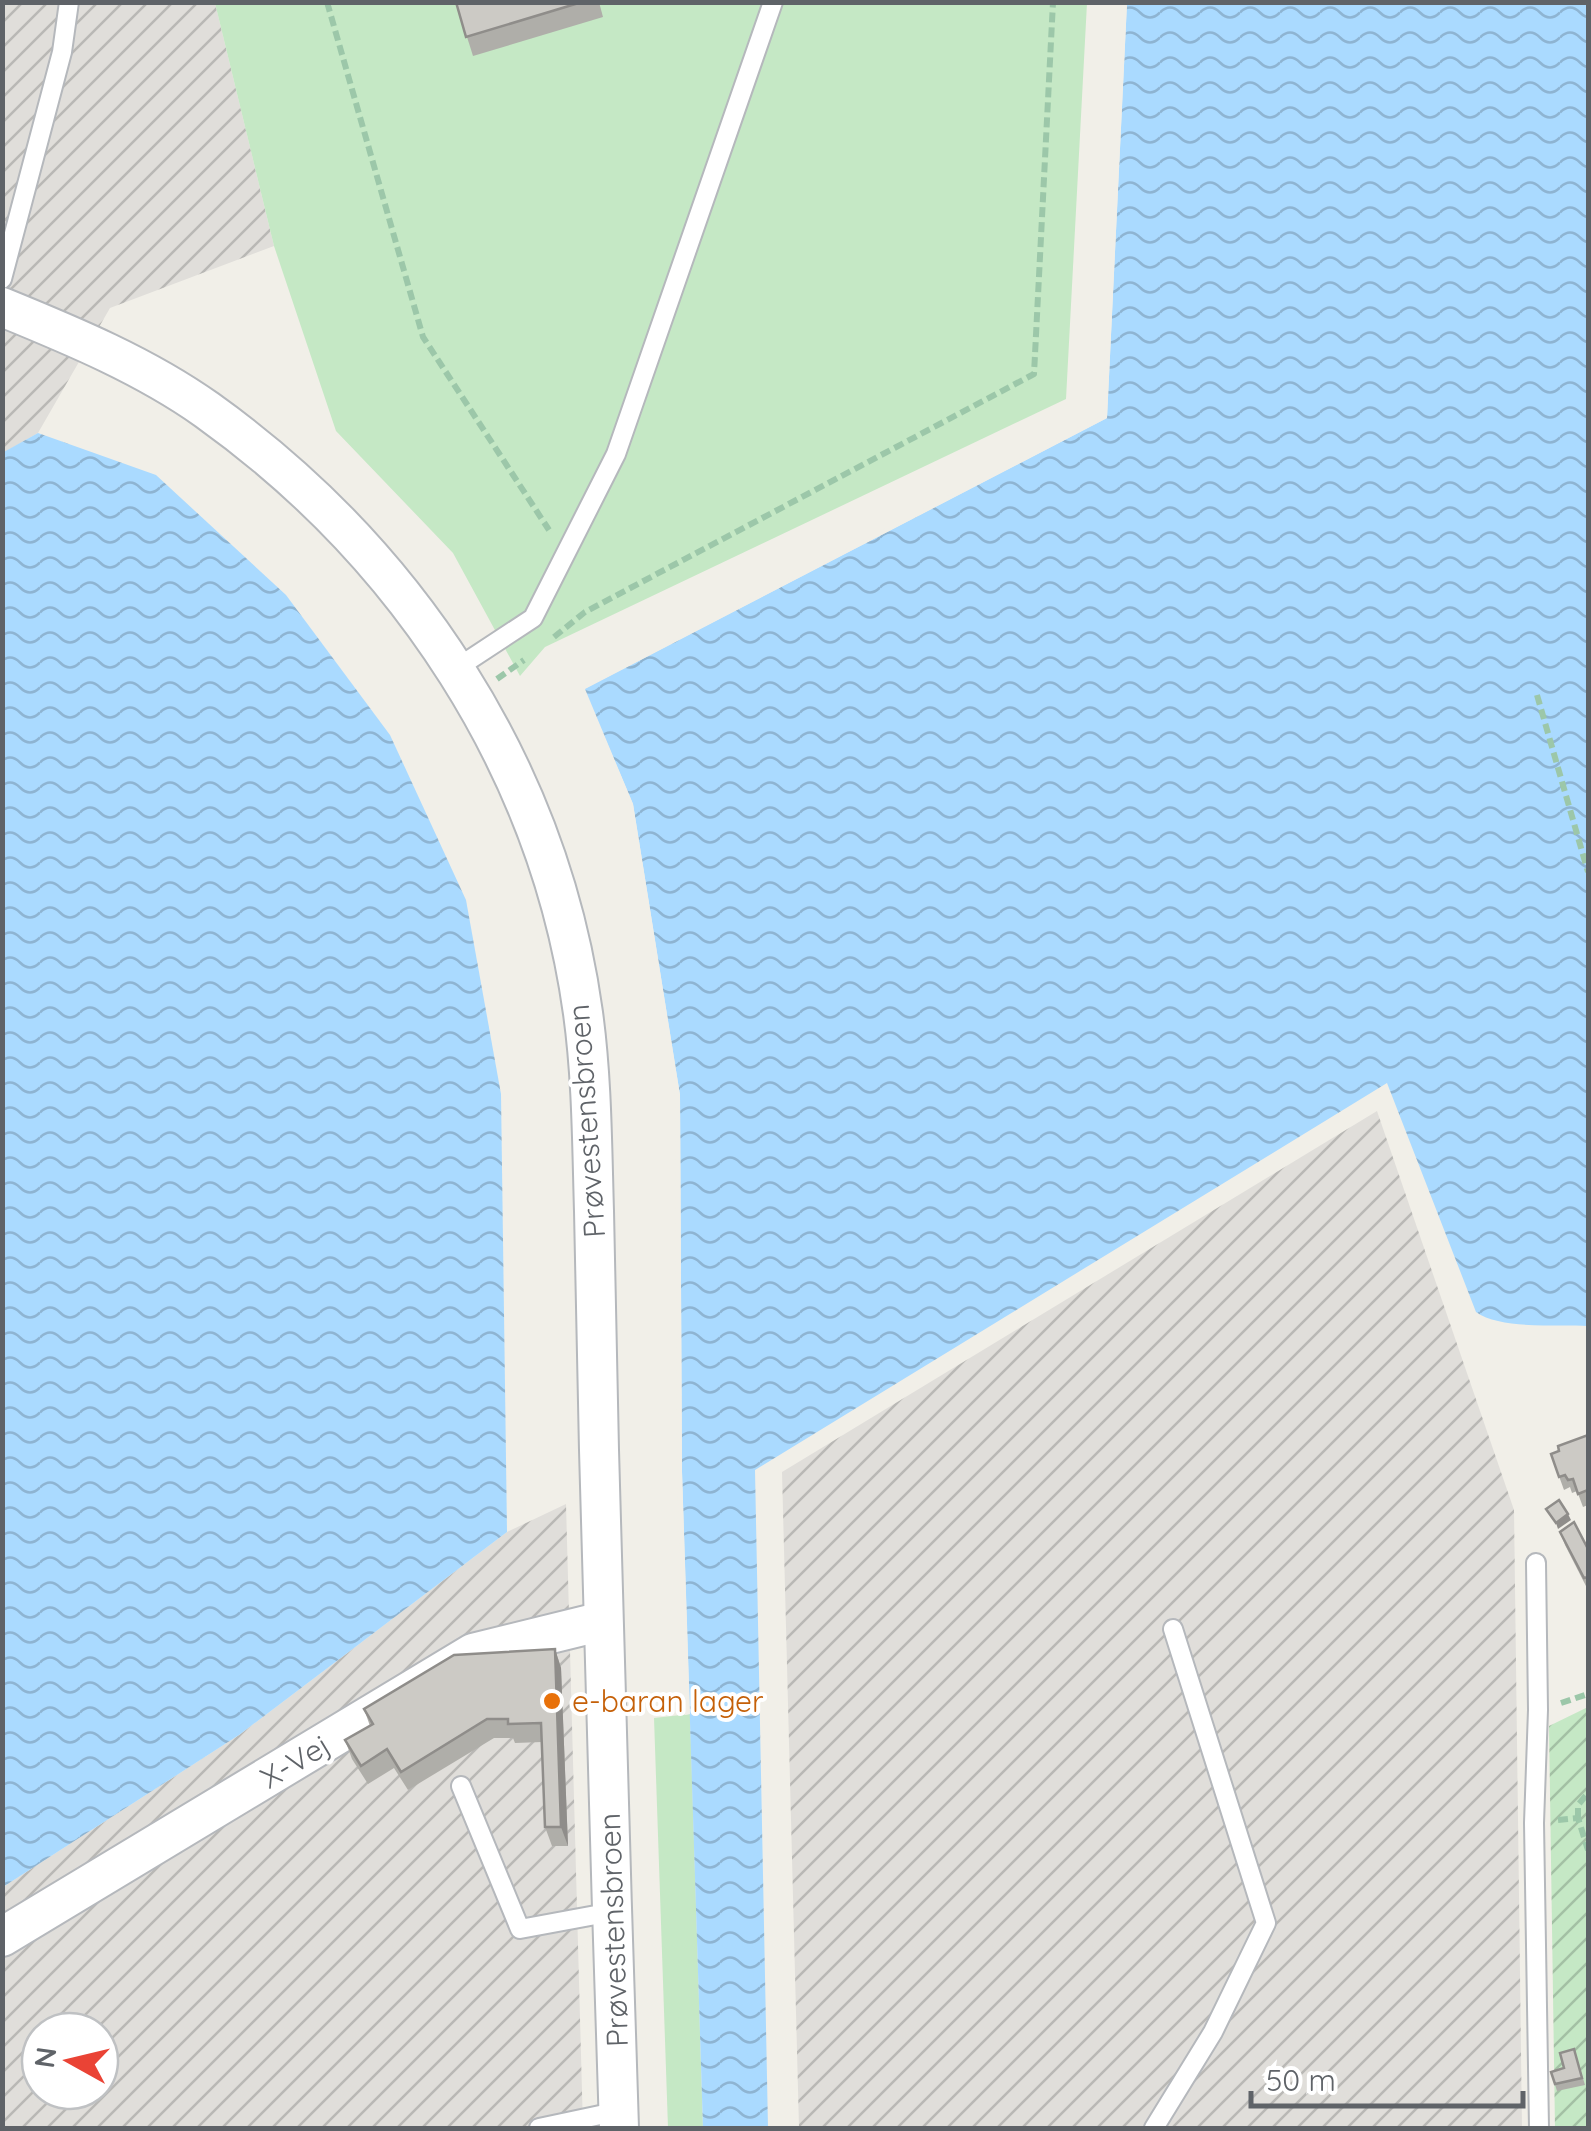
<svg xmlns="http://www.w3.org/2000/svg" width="1591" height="2131" viewBox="0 0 1591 2131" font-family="Quicksand,sans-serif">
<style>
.industrial{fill:url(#industrial-furrows);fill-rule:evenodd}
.grass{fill:#c5e8c5}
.garden{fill:url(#garden-furrows)}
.water{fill:url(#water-waves)}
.pier{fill:#f1efe8}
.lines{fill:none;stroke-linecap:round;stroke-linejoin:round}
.lane-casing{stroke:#b5b8bc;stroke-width:22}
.street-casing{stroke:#b5b8bc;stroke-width:42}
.path{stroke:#9cc7a9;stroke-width:6;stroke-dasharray:10 5;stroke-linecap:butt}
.lane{stroke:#fff;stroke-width:18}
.street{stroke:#fff;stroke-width:38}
.wall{fill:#afaea9}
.shaded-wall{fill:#8f8d8a}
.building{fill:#cccac5;stroke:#8f8d8a;stroke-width:2.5}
.food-dot{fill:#e8710a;stroke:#fff;stroke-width:4}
.labels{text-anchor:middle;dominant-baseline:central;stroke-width:8;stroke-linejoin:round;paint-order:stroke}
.street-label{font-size:30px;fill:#5f6368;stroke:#fff}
.food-label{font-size:30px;fill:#c56008;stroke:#fff;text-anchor:start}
</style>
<defs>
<pattern id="industrial-furrows" width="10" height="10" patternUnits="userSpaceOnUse" patternTransform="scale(2.5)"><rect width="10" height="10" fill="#e0deda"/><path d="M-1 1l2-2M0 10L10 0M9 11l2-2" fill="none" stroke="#b9b8b5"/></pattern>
<pattern id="garden-furrows" width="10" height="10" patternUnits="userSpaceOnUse" patternTransform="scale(2.5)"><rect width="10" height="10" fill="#c5e8c5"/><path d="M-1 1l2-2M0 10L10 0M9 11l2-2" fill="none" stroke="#a3c0a4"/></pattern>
<pattern id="water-waves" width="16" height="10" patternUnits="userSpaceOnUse" patternTransform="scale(2.5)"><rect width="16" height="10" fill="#aadaff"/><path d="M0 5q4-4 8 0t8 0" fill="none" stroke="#8eb4d2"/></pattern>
</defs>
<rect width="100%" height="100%" fill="#f1efe8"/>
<g class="industrial">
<path d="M2,3h213l59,243 -164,62 -72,125 -35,20z"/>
<path d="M1377,1111l137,399 8,618h-723l-17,-656z"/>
<path d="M566,1504l17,624h-580v-241l236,-152 268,-203zM40,2031h60v60h-60z"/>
</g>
<g class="grass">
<path d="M215,3h872l-21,396 -521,248 -25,29 -67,-123 -117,-122 -62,-185z"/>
<path d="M690,1714l13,414h-35l-14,-410z"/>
</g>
<path class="garden" d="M1588,1707v421h-33l-6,-402z"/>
<g class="water">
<path d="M1127,3h461v1323c-30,-2 -87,4 -112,-14l-89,-229 -632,387 13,658h-65l-21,-656 -2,-377 -47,-291 -49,-115 523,-271z"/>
<path d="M38,433l118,42 130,120 104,140 76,165 35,194 6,438 -268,203 -236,152 -1,-1434z"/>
</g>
<path class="pier" d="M1122,2l5,1 -20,415 -522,271 48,115 47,291 2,377 8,242 -5,1 -8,-243 -2,-376 -46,-290 -49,-118 522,-273z"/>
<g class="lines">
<g class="lane-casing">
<g id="lane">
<path d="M2,279l60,-227 7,-50"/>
<path d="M457,668l76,-50 83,-164 157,-452"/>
<path d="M1536,1563l2,147 -4,113 5,305"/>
<path d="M461,1786l59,143 92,-17"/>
<path d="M539,2128l80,-17"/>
<path d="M1154,2128l59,-96 53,-109 -93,-294"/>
</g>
</g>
<g class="street-casing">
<g id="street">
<path d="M2,307c71,29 143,59 205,103 200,143 342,357 376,603 9,65 9,132 11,198 1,79 3,159 5,239 5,227 13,452 20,678"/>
<path d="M2,1937l471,-284 130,-32"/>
</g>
</g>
<g class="path">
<path d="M327,2l96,335 126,193"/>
<path d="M554,637l31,-25 449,-238 19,-372"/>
<path d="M497,679l27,-19"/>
<path d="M1537,695l51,177"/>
<path d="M1561,1703l27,-9"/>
<path d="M1578,1818v-13l10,-12"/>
<path d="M1558,1820l20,-2 10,32"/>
</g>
<use href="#lane" class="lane"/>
<use href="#street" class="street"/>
</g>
<g class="wall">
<path d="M456,2h143l4,15 -130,39z"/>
<path d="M1588,1435v70l-5,2 -6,-16 -5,2 -2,-6 -6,3 -13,-36z"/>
<path d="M1560,1532l28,17v41l-23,-45z"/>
<path d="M555,1649l6,19 7,178h-16l-7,-19 -3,-85 -27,1 -2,-5h-19l-86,52 -14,-22 -26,16 -16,-25 -7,-19 25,-14 -6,-17z"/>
<path d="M1574,2049l11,36 -28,6 -6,-19 13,-4z"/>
</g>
<g class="shaded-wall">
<path d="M1568,1514l3,6 -13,9 -2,-6z"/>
<path d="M555,1649l6,19 7,178 -7,-19z"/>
</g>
<g class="building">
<path d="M456,2h126l-116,35z"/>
<path d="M1588,1435v55l-10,4 -5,-15 -5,1 -3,-5 -6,2 -8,-23 8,-3 -1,-5z"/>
<path d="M1559,1500l9,14 -12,9 -10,-14z"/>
<path d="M1574,1522l14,27v28l-4,1 -24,-46z"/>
<path d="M555,1649l6,178h-16l-4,-104 -33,1v-5h-21l-86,53 -14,-23 -26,17 -16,-26 28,-16 -9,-15 90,-54z"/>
<path d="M1574,2049l8,29 -27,6 -4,-12 13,-4 -4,-15z"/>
</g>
<circle class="food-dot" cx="552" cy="1701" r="10"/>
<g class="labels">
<g class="street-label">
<text transform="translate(586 1121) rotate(-94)">Prøvestensbroen</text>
<text transform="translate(295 1761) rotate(-31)">X-Vej</text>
<text transform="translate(613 1930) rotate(-92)">Prøvestensbroen</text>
</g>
<g class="food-label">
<text x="572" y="1701">e-baran lager</text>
</g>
</g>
<rect width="1591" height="2131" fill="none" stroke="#5f6368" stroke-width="10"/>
<g transform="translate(70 2061) rotate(278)"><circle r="48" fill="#ffffff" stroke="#bfc1c3" stroke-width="2.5"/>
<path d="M0-8L18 38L0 25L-18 38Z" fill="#ea4335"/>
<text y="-15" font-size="28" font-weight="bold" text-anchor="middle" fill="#5f6368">N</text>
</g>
<path d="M1251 2091v15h272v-15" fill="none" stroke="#5f6368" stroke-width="5"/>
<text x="1266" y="2091" font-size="30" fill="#5f6368" stroke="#ffffff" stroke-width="8" paint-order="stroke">50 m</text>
</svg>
